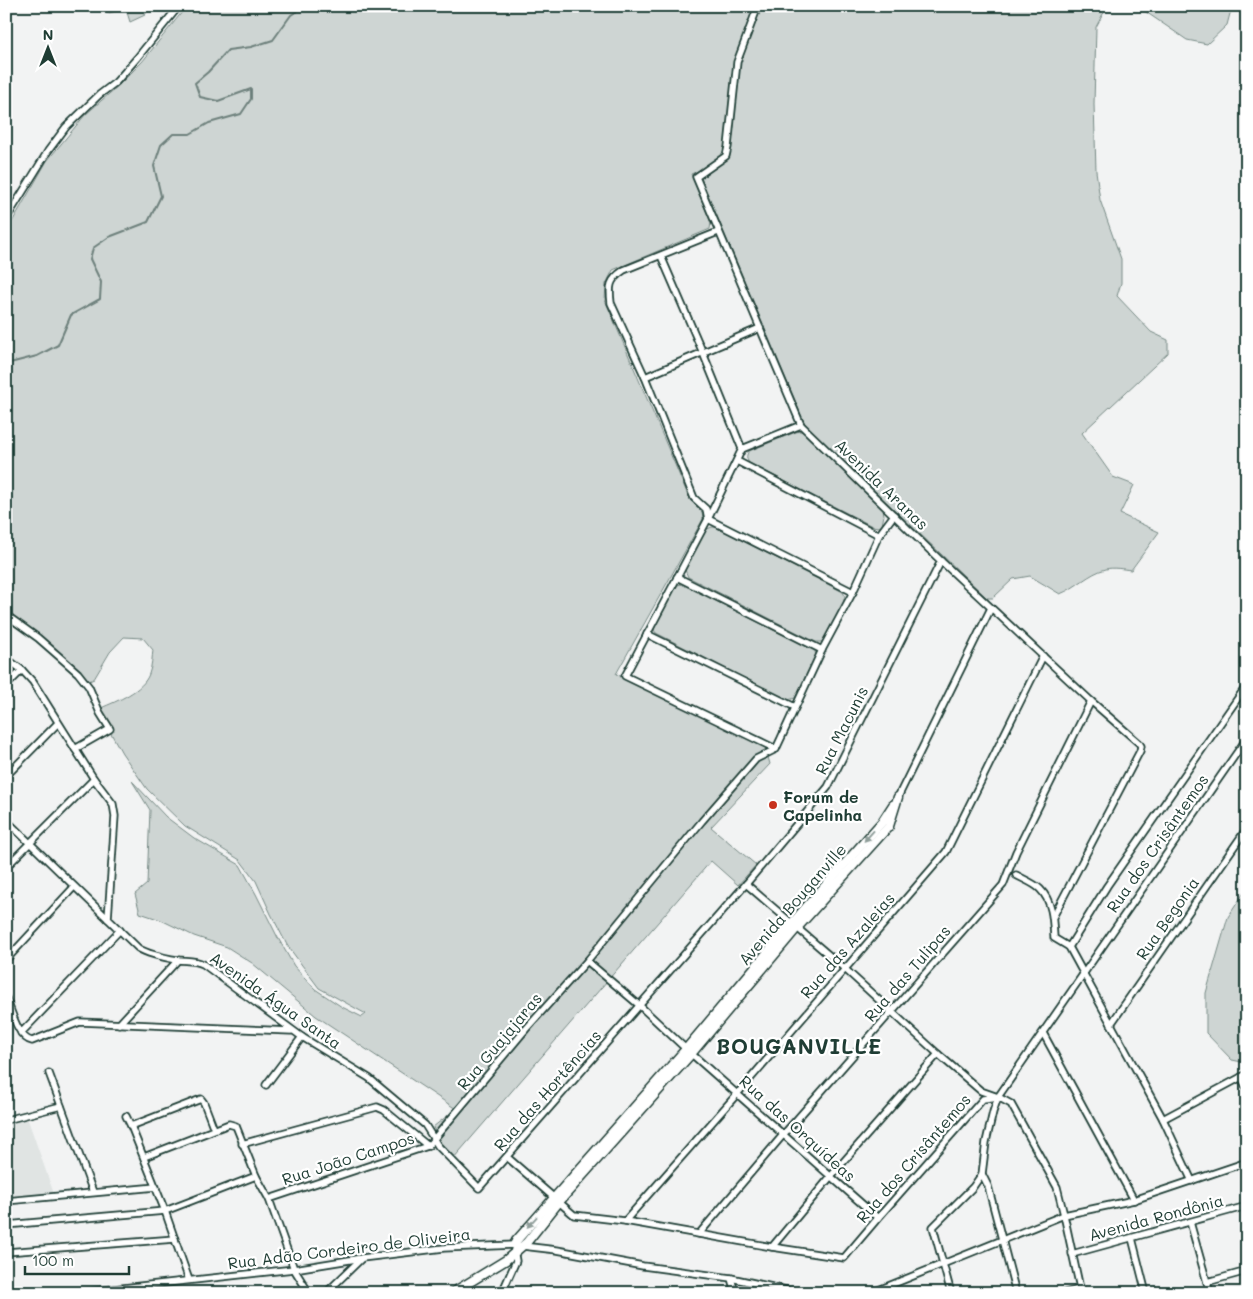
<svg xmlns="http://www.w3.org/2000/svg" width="1253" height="1299" viewBox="0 0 1253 1299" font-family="Mali,sans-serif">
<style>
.built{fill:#e0e4e3}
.green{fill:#ced5d3;stroke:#768984}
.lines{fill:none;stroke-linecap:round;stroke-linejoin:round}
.stream{stroke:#6d807b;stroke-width:2}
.minor-casing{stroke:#1f3d34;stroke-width:9}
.tertiary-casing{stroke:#1f3d34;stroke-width:11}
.minor{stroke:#fff;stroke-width:5.5}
.tertiary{stroke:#fff;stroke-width:8}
.oneway{fill:#8f9e9a}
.poi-dot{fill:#c8321e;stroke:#fff;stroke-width:2}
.labels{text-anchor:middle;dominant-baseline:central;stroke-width:4.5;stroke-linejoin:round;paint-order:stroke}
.street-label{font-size:16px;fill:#1f3d34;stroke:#fff}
.poi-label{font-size:16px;font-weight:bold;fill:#1f3d34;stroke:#fff;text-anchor:start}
.district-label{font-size:21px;font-weight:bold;letter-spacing:1px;fill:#1f3d34;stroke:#fff}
</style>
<rect width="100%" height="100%" fill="#f2f3f3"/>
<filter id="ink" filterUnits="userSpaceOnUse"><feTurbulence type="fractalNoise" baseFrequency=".02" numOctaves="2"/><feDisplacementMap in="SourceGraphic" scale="10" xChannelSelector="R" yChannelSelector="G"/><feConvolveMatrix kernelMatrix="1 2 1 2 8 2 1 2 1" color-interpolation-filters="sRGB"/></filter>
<g filter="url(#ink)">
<g class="built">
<path d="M27,1117l27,77 -48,4v-76z"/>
<path d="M736,1284l48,9h-46z"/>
</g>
<g class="green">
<path d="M98,6h52l-5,9 -15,7 -4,-13 -18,4z"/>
<path d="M187,6h924l-8,8 -7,13 -2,77 2,67 4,29 21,59v24l-4,13 34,36 17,8v13l-86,80 31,44 21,8 -14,29 39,18 -28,38c-8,-1 -18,-3 -25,-1 -17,4 -30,19 -46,25l-30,-18 -17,3 -20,19h-6l-182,-174 -107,-253 -7,3 20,49 -1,6 -97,41 -7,14 -1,16 85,200 12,12 1,7 -87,155 149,73 5,17 -59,63 45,38 -18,20 -27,-24 -258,298 -13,-15 -7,-17 23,-18 -140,-93 -64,-53 -25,-16 -33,-11 -33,-16 -21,-7 -5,-19 12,-10 3,-74 -18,-29 34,36 28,21 46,27 16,29 22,44 16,28 21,23 27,18 20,10 4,-3 -47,-26 -32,-43 -16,-31 -15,-33 -16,-21 -55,-34 -38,-37 -25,-36 -19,-34 -2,-11c16,-7 42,-17 48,-34 3,-8 3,-17 4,-24l-10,-12 -19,-1 -14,15 -16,27 -10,4 -21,-28 -57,-40v-385l6,-8 35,-61 38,-46 33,-29 24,-24z"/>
<path d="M1137,6h95l-5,19 -20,19 -20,-4z"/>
<path d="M800,431l3,1 80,78 1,5 -2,10 -3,2 -7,-1 -123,-63c-3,-5 -3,-8 0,-12l47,-19z"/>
<path d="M712,527h4l127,65 2,4 -2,8 -20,37 -2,1h-5l-128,-65 -3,-7 1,-4 19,-36z"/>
<path d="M682,584l133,67 1,6 -21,41 -7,2 -6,-3 -126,-64 -2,-3 1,-4 19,-39 3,-2z"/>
<path d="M1247,888v175l-15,-3 -26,-27v-40l22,-76z"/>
</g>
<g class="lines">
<path class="stream" d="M6,364l31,-8 21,-11 13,-30 29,-16 1,-17 -11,-23 3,-11 16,-11 39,-15 13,-26 -7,-30 7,-21 12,-11h17l19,-11 32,-9 10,-15v-10l-33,12 -18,-4 -5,-14 13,-11 20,-22 23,-3 22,-7 18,-25 14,-9"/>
<g class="minor-casing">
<g id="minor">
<path d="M758,6l-21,56 -9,85 -2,9 -30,21 105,248 140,136 150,140 48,42 2,3 -1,5 -87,166"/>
<path d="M6,219l42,-68 18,-24 33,-32 17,-13 21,-24 42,-52"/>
<path d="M718,232l-94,38c-15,10 -15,16 -13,33l34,74 49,121 12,11 2,10 145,73"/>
<path d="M661,256l42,97 39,96"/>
<path d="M645,377l115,-49"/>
<path d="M737,461l142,74"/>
<path d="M677,577l145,73"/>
<path d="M6,615l32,23 40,35 11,14 11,26 10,16 -35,20"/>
<path d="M647,634l148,73"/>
<path d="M6,658l16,12 11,12 61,97 19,25 2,12 -7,103"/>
<path d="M6,686l16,-16"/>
<path d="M776,749l-151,-73 83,-157 34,-70 59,-24"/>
<path d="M6,776l52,-53"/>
<path d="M898,797l93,-189"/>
<path d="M6,820l132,128c11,7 28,10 40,12 9,1 17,0 25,4l99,73 67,41 56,47 13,21 41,42 267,-304 82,-97 113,-226"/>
<path d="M6,867l88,-88"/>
<path d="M1016,875c7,4 18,8 24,14 13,13 13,32 14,49l15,9 94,172 29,62"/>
<path d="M746,884l99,85 93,85 43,37 17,6 13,7 46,83 7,28 17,78"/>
<path d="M1069,947l38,-61 140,-201"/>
<path d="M6,960l68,-73"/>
<path d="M587,961l52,44 47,44 192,169"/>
<path d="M6,998c5,11 12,41 26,43l48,-19 211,9"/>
<path d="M119,1024l59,-64"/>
<path d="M1111,1024l136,-196"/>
<path d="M21,1033l99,-103"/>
<path d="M1043,1033l91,167"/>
<path d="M49,1073l44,119"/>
<path d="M1241,1077l6,12"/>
<path d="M266,1085l36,-48"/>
<path d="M126,1116l5,10 34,85 24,69"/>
<path d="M1163,1119l84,-45"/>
<path d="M6,1120l55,-14"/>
<path d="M131,1126l70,-27 3,4 10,26"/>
<path d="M242,1144l135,-37 7,3 44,36"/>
<path d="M144,1157l85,-33 7,2 20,50 13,23 25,70 15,24"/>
<path d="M507,1157l67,58 51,6 147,26 72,11 34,-40 105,-119 15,-2 249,-359"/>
<path d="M982,1174l6,12 28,107"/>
<path d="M269,1199l159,-53 98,-117 61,-68 115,-140 54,-62 20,-10 46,-99 31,-58 26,-57 15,-20"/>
<path d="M6,1201l150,-14"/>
<path d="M625,1221l113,-128 208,-241 97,-196"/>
<path d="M1190,1222l20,71"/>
<path d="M6,1225l159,-14 91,-35"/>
<path d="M699,1234l84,-99 220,-250 13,-33 75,-151"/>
<path d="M1132,1238l14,55"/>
<path d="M772,1247l59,-71 107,-122"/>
<path d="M6,1252l169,-13"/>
<path d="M1072,1254l175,-48"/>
<path d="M731,1278l4,15"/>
<path d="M1207,1282l40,-11"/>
<path d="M77,1293l217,-24 68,-11 82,-10 70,-3 43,5 86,16 88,12 69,15"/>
<path d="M326,1293l36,-35"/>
<path d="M497,1293l7,-5"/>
<path d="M506,1293l-2,-5 12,-27 -2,-11"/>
<path d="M871,1293l193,-78 70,-15 113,-38"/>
<path d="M951,1293l-18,-66 40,-40 9,-13 4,-32 7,-30 5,-15"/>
<path d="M1064,1293l16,-4"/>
</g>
</g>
<g class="tertiary-casing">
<g id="tertiary">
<path d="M514,1245l2,-4 170,-192 106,-126 90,-101 11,-17"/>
<path d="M452,1293l54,-33 21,-18 32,-40 133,-149 105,-125 92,-102 9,-29"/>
</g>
</g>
<use href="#minor" class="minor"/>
<use href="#tertiary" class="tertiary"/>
</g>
<defs><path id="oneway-solid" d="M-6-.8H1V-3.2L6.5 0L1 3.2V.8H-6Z" transform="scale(1.25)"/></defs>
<g class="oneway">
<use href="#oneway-solid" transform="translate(869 836) rotate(132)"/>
<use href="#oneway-solid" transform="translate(532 1222) rotate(132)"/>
</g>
</g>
<circle class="poi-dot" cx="773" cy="805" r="5"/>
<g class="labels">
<g class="street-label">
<text transform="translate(882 484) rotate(44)">Avenida Aranas</text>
<text transform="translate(841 730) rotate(-63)">Rua Macunis</text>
<text transform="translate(1157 843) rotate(-55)">Rua dos Crisântemos</text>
<text transform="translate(792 904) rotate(-49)">Avenida Bouganville</text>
<text transform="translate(1167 918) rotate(-55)">Rua Begonia</text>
<text transform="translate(847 945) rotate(-49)">Rua das Azaleias</text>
<text transform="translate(907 973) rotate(-49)">Rua das Tulipas</text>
<text transform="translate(276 1000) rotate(35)">Avenida Água Santa</text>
<text transform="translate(499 1041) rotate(-50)">Rua Guajajaras</text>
<text transform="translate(547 1090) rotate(-49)">Rua das Hortências</text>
<text transform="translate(798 1128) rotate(42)">Rua das Orquídeas</text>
<text transform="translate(348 1158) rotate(-18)">Rua João Campos</text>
<text transform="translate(913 1158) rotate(-49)">Rua dos Crisântemos</text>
<text transform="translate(1156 1217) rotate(-15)">Avenida Rondônia</text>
<text transform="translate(349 1248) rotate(-7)">Rua Adão Cordeiro de Oliveira</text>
</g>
<g class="poi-label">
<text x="783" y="796">Forum de<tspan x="783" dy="18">Capelinha</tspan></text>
</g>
<g class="district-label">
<text x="799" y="1045">BOUGANVILLE</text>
</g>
</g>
<rect width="1253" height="1299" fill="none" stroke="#fff" stroke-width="25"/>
<rect x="12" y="12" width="1228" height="1274" fill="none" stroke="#1f3d34" stroke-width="2" filter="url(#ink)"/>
<g transform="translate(48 48)" stroke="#ffffff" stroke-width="4" paint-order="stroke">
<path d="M0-4L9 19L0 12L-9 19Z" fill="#1f3d34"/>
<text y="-8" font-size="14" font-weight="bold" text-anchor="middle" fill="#1f3d34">N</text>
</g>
<path d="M25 1266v8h104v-8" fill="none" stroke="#1f3d34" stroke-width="2.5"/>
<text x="32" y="1266" font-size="15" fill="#1f3d34" stroke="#ffffff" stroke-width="4" paint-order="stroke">100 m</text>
</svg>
